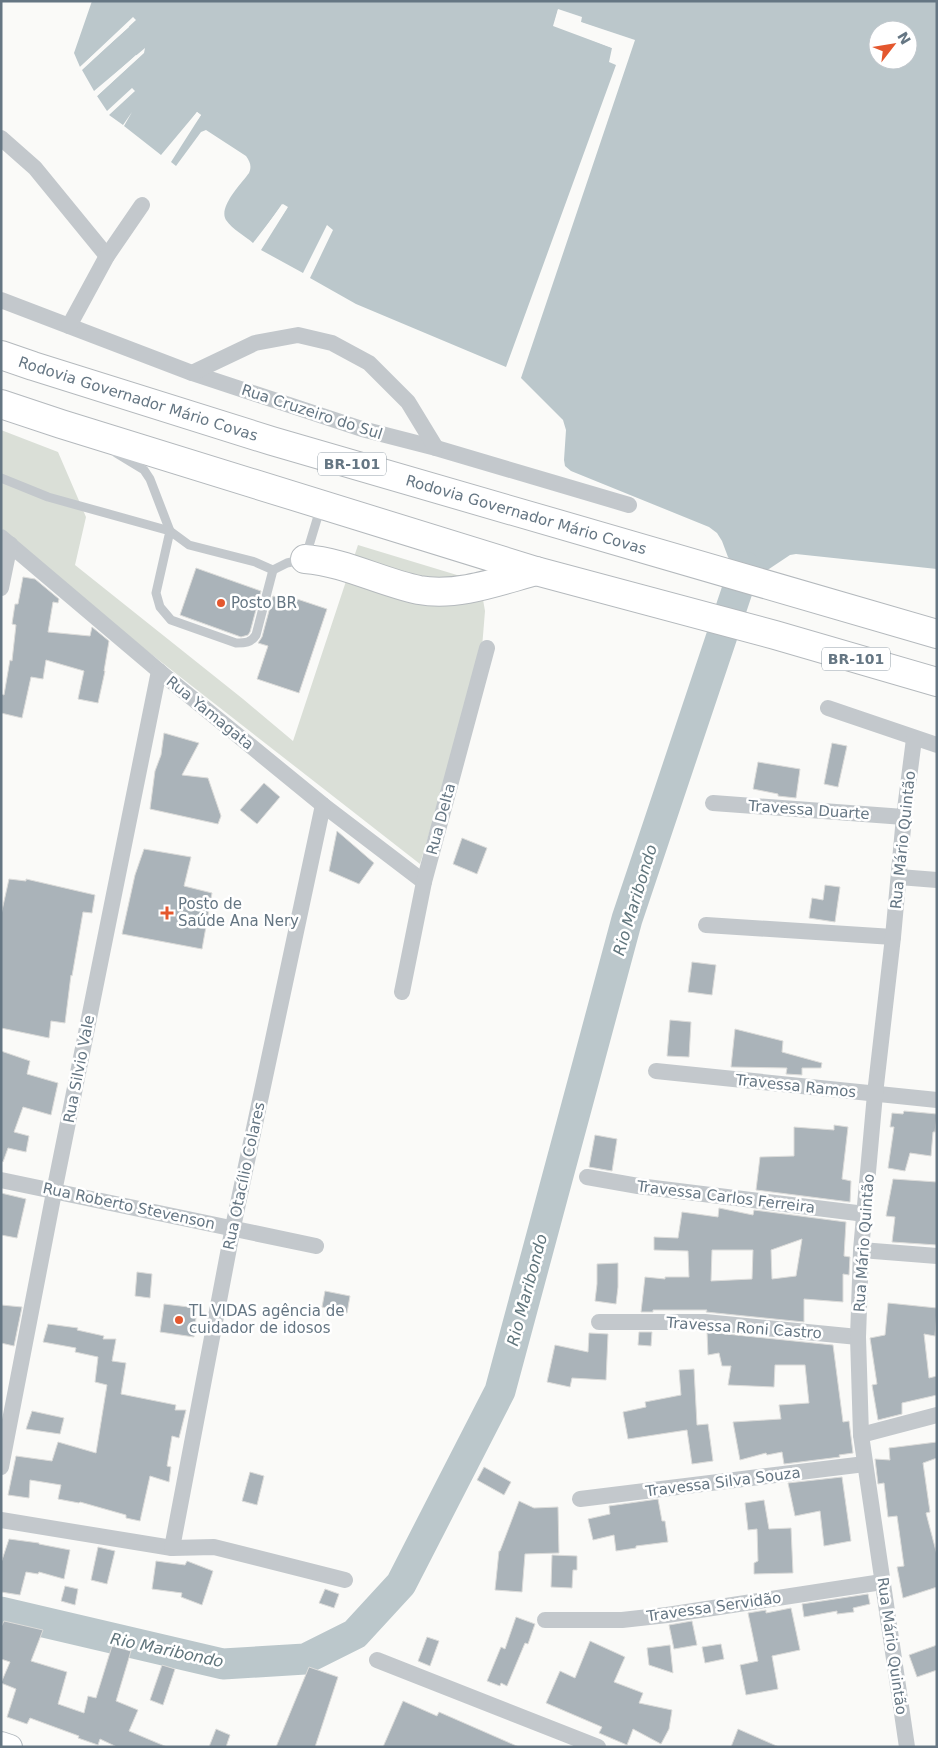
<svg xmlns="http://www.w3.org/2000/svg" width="938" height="1748" viewBox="0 0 938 1748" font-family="'DejaVu Sans',sans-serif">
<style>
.green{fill:#dadfd7}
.water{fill:#bbc7cb;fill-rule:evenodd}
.pier{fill:#fafaf8}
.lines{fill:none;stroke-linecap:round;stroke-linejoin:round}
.river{stroke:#bbc7cb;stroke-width:31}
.building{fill:#aab3b9;stroke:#dcdcda;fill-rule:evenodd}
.secondary-casing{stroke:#b3babf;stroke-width:26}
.highway-casing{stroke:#b4b9bd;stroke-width:30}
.lane{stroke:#c3c8cc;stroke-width:9}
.street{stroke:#c3c8cc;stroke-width:16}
.secondary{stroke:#fff;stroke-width:24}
.highway{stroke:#fff;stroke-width:28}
.poi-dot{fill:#e4572e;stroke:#fff;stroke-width:2}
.labels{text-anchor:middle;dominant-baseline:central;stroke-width:5;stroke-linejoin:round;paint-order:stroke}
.shield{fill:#fff;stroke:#939fa8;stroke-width:1}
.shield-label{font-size:14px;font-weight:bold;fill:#657683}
.street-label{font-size:15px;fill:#657683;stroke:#fff}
.poi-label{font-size:15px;fill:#657683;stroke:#fff;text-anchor:start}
.water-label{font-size:16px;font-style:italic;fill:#60757c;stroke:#fff}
</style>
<rect width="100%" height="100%" fill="#fafaf8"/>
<path class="green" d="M1,430l57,22 28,65 -11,48 168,134 50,42 65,-196 122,37 5,29 -4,49 -61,204 -278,-217 -141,-119z"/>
<path class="water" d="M92,1h845v568l-141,-15 -6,1 -24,16 -34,-9 -4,-5 -6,-16 -5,-8 -8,-6 -138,-56 -6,-5 -1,-6 2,-30 -3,-10 -42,-42 114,-338 -54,-18 1,-5 -24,-8 -5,17 59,22 -3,14 7,3 -110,302 -150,-63 -46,-26 23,-48 -6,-5 -24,48 -42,-23 27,-43 -5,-3 -30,39c-8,-7 -21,-14 -27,-23 -8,-13 15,-36 23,-47 3,-7 1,-11 -3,-17l-40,-26 -5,2 -25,34 -5,-4 30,-47 -4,-3 -36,43 -37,-29 8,-14 -9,13 -14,-10 26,-24 -3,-3 -25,23 -10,-15 47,-43 1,-5 -51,43 -12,-21 54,-50 -3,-3 -53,50 -6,-14zM878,30h30v30h-30z"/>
<g class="pier">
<path d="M558,10l23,8 -1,4 53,19 -78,230 77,-230 -52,-17 -1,-5 -19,-7 -4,12 57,22 2,2v1l-61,-24z"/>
<path d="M127,24l2,3 -47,42 -2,-2z"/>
<path d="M136,55l3,2 -42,39 -1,-2 28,-25 -28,24 -1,-1z"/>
<path d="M197,112l4,3 -32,44 29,-43 -1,-1 -25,31z"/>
<path d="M282,204l5,4 -26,40 23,-40 -1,-1 -27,38 -2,-1z"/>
<path d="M327,226l4,4 -23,48 22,-48 -2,-1 -24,46z"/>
</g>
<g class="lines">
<path class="river" d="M1,1612l222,52 82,-5 50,-25 46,-50 99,-193 127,-472 118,-352"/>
</g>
<g class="building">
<path d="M196,568l65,23 -11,41 -2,3 -7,2 -61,-22z"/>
<path d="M23,577l12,2 24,20 -1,4 -5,-1 -5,30 42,4 2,-9 17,14 -5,30h1l-7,32 -20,-4 6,-28 -38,-11 -3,19 -12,-2 -9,41 -21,-5v-19l3,1 6,-35 2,1 4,-36 -4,-1 3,-20h3z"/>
<path d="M285,595l42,14 -28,84 -42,-14 11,-33 -10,-3 4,-6 11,-41 11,4z"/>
<path d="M164,733l35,10 -17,32 26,3 13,38 -3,8 -68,-15 5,-38 6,-16z"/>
<path d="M832,743l15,3 -9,41 -14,-3z"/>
<path d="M758,762l42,7 -4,29 -18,-2v-2l-25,-5z"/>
<path d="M264,783l16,14 -23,27 -17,-14z"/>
<path d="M337,831l37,32 -15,21 -30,-13z"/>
<path d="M462,838l25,10 -10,26 -24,-10z"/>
<path d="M144,849l47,8 -7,29 28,7 -10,56 -80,-15 13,-59z"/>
<path d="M9,879l17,2v-2l69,16 -3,18 -9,-1 -11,64 -1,-1 -6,48 -14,-2 -2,17 -48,-10v-113z"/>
<path d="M825,885l15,2 -5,35 -26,-4 3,-20 11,2z"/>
<path d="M692,962l24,3 -4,30 -24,-3z"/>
<path d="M670,1020l21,2 -2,35 -22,-1z"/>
<path d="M735,1029l48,12 -1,11 40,11 -1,5h-19v7l-16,-1 1,-6 -56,-1z"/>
<path d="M1,1051l29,10 -3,13 31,9 -7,32 -28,-8 -9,25 15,4 -3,16 -18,-4 -5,14 -2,-1z"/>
<path d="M904,1111l33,3 -2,18h-2l-2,24 -21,-3 -5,18 -17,-3 6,-41h-4l2,-14 11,1z"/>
<path d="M834,1125l14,2 -6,52 9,2 -1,21 -94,-12 4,-33 34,-1v-29l40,3z"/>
<path d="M595,1135l22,4 -5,32 -23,-4z"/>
<path d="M893,1179l44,3v63l-45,-3 3,-25 -9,-1z"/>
<path d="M1,1193l25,6 -9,39 -16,-3z"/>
<path d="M719,1208l34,7 1,-5 92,12 -2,34 6,1 -1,18 -6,-1v28l-39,-3v23l-98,-10 1,-2h-54v2h-12l4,-35 20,2v-2h24l-1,-26 -34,-1v-13l24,1 4,-26 36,5zM802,1239l-6,37 -24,3 -1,-29zM712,1250h41l-1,29 -41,2z"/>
<path d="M618,1263v24l-2,17 -21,-3 2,-17v-20z"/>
<path d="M137,1272l15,2 -2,24 -15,-2z"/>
<path d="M325,1291l25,5 -3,17 -25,-6z"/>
<path d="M888,1303l49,5 -2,28 -11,-2 5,44 8,-2v19l-35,8v11l-24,6 -6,-35 5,-1 -7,-46 15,-3z"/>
<path d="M164,1304l33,4 -3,29 -34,-5z"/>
<path d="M1,1305l21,2 -8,39 -13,-3z"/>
<path d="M48,1324l30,4 -1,2 27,6 -1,3h13l-4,22 14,2 -5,31 55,11 -1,5h11l-7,28 -7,-2 -5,30 4,1 -2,15 -19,-6 -10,45 -14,-3v-3l-46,-13 -1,1 -21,-4 3,-14 -31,-5 -1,18 -21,-3 8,-39 36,5 6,-19 38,11 11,-68 -12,-3 3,-25 -23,-5 1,-4 -33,-6z"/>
<path d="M639,1332h13l-1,14 -13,-1z"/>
<path d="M707,1332l126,13 10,77 6,-1 4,32 -14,2 1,2 -56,7 -2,-12 -15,3 -1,-2 -26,7 -7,-38 48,-3 -2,-14 30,-2 -4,-38h-30l-1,22 -46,-2 3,-19h-9l-3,-13 -11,2z"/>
<path d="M589,1333l19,1 -2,46 -34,-2 -2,9 -23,-5 8,-37 33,7z"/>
<path d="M694,1369l3,56 11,-1 5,37 -21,3 -5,-34 -59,9 -5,-27 23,-5 -1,-5 36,-7 -2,-25z"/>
<path d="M32,1411l32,7 -4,16 -34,-5z"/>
<path d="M937,1442v16l-14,5 7,49 -4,1 11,42v32l-34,11 -6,-31 7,-1 -7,-50 -9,1 -4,-34 -6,1 -3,-25 15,1 -1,-12z"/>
<path d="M484,1467l27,15 -7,13 -27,-15z"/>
<path d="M250,1472l14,4 -7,29 -15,-4z"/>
<path d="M842,1477l9,64 -27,5 -4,-35 -25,5 -7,-33z"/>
<path d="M658,1499l4,22h3l3,21 -32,4v2l-20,3 -2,-16 -21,5 -5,-21 22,-5 -1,-8z"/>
<path d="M764,1500l5,29 22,-1 2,45 -39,1v-11l4,-2 -1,-32 -9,1 -3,-27z"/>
<path d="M519,1501l15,7 24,-1 1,46 -34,1 -3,38 -27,-2 4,-39h1z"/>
<path d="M9,1539l30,4v1l31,6 -6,29 -25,-7 -1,2 -12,-2 -6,23 -19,-3v-29z"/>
<path d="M98,1547l17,4 -8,33 -16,-4z"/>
<path d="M552,1555l25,1v14h-4l-1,18 -21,-1z"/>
<path d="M156,1561l29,4 2,-4 26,10 -11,34 -21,-8 1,-4 -30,-4z"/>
<path d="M65,1586l13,3 -3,16 -14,-4z"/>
<path d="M325,1589l14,5 -5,14 -15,-5z"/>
<path d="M868,1594l2,10 -17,4 1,4 -17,2v-3l-33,6 -2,-13z"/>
<path d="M791,1608l9,42 -28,6 6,33 -32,6 -6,-30 18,-4 -10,-48 18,-3v3z"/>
<path d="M516,1617l19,7 -7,20 -3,-1 -18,43 -6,-3 -1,3 -13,-5 14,-34 4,2z"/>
<path d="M4,1621l39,9 -12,31 36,11 -9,32 26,9 4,-17 8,2 16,-52 19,5 -15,50 22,9 -9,21 38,16h-50l-17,-8 -2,6 -20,-7 1,-2 -49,-18 -3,6 -20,-7 9,-28 -15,-6 9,-21 -9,-3v-32z"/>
<path d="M692,1621l5,24 -23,4 -5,-24z"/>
<path d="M427,1637l12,4 -9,25 -12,-5z"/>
<path d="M590,1641l35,16 -11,25 29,11 -4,10 33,7 -3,19 -8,15 -28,-15 -6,16 -28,-12 3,-6 -56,-24 14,-32 15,7z"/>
<path d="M721,1644l3,15 -19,4 -3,-16z"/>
<path d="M670,1645l3,28 -24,-8 -2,-17z"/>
<path d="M937,1645v25l-20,7 -8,-22z"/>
<path d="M162,1665l13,4 -12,36 -13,-5z"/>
<path d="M309,1667l29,10 -23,70h-39z"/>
<path d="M403,1701l34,15 2,-4 80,35h-136z"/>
<path d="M216,1729l14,6 -4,12h-17z"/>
<path d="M738,1729l41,18h-48z"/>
</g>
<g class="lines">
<g class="secondary-casing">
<path id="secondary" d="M1,1744l9,3"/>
</g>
<g class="highway-casing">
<g id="highway">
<path id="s1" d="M1,355l32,11 239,75 665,193"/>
<path d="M1,404l60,20 475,147 239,64 162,47"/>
<path d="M305,559c40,3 75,23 114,31 39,7 80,-9 117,-19"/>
</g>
</g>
<g class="lane">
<path d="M116,453l28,17 6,9 20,52 19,14 66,17 18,8 14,-7 18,-4 16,-53"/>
<path d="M1,478l47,19 122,34 -14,62 4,14 11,13 65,23c9,0 15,0 20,-8l17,-65"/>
</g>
<g class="street">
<path d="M1,138l34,30 72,88"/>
<path d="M1,300l191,73 170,56 74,19 193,57"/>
<path d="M69,326l38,-70 35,-51"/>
<path d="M192,373l63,-30 43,-8 34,8 37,20 39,39 28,46"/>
<path d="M1,537l164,139 158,129 101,77"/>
<path d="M1,588l9,-44"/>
<path d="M828,708l109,37"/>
<path d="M713,803l191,14"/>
<path d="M899,877l38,3"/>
<path d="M706,925l187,12"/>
<path d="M402,992l22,-110 63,-234"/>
<path d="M656,1071l281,29"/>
<path d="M587,1177l51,9 227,28"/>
<path d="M1,1180l315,66"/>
<path d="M861,1250l76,6"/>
<path d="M599,1322h106l153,15"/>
<path d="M861,1435l76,-20"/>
<path d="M1,1467l55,-285 103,-511"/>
<path d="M580,1499l285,-35"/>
<path d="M1,1520l171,28 42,-1 131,33"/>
<path d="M172,1548l61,-321 90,-422"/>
<path d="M545,1620h77l45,-5 215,-33"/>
<path d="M377,1660l221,87"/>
<path d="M907,1747l-46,-312 -3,-98 3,-87 14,-156 18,-157 11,-120 10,-78"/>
</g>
<use href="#secondary" class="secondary"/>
<use href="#highway" class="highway"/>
</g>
<g class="poi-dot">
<circle cx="221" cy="603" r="5"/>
<path d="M164.5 905.5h5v5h5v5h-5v5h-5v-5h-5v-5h5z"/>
<circle cx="179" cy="1320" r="5"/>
</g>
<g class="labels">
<g class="shield">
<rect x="318" y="452.5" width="68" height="23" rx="4"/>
<rect x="822" y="647.5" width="68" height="23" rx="4"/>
</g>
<g class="shield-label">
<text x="352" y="464">BR-101</text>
<text x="856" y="659">BR-101</text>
</g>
<g class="street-label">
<text stroke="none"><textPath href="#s1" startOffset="144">Rodovia Governador Mário Covas</textPath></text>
<text transform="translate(312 412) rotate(18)">Rua Cruzeiro do Sul</text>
<text stroke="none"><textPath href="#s1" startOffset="549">Rodovia Governador Mário Covas</textPath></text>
<text transform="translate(210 713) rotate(39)">Rua Yamagata</text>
<text transform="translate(809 810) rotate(4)">Travessa Duarte</text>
<text transform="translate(441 819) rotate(-75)">Rua Delta</text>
<text transform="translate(903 840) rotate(-84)">Rua Mário Quintão</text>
<text transform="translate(79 1069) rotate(-79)">Rua Silvio Vale</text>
<text transform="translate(796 1086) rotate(6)">Travessa Ramos</text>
<text transform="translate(244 1176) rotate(-78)">Rua Otacílio Colares</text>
<text transform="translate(726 1197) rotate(7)">Travessa Carlos Ferreira</text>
<text transform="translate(129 1206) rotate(12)">Rua Roberto Stevenson</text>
<text transform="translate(864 1243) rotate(-86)">Rua Mário Quintão</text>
<text transform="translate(744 1328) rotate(4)">Travessa Roni Castro</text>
<text transform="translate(723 1482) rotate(-7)">Travessa Silva Souza</text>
<text transform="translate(714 1607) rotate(-8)">Travessa Servidão</text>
<text transform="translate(892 1646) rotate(82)">Rua Mário Quintão</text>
</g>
<g class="poi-label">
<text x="231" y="603">Posto BR</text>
<text x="178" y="904">Posto de<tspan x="178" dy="17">Saúde Ana Nery</tspan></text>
<text x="189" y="1311">TL VIDAS agência de<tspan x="189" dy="17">cuidador de idosos</tspan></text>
</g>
<g class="water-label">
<text transform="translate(635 900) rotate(-73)">Rio Maribondo</text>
<text transform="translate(527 1290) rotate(-75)">Rio Maribondo</text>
<text transform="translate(167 1650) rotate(12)">Rio Maribondo</text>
</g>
</g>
<rect width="938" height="1748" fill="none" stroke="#657683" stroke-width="5"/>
<g transform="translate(893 45) rotate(59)"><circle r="24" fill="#ffffff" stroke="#c1c8cd"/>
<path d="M0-4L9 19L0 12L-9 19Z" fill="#e4572e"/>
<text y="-8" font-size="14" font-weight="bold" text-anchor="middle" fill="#657683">N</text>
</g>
</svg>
